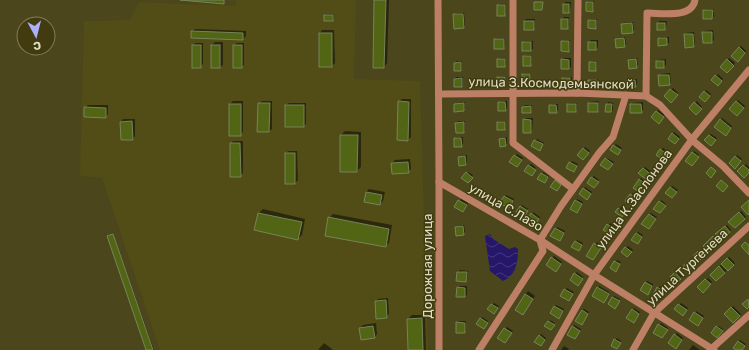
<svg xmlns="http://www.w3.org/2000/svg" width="749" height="350" viewBox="0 0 749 350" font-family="Rubik,sans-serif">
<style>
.built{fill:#524c16}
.water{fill:url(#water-waves)}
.shadow{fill:#0007}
.building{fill:#526515;stroke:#76845a}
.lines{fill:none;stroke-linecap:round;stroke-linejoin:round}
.minor{stroke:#bd7f66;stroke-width:7}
.labels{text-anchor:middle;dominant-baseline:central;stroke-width:3;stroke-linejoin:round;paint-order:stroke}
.street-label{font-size:13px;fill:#dfddc6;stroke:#413b0f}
</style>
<defs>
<pattern id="water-waves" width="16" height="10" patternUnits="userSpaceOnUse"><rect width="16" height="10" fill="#261768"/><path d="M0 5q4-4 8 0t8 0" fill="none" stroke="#45387c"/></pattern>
</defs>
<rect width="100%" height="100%" fill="#4b461b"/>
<path class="built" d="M236,0h120l-2,79 66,2 8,269h-268l-58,-172 -22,-2 4,-155 46,-1 9,-18 97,4z"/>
<path class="water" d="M490,234l3,5 16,10 6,-2 3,2c0,14 -2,26 -15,32l-13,-10 -5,-35z"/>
<g class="shadow">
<path d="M375,0h14l-2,63 -3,4z"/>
<path d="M588,1h6v8l-1,1 -6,-7z"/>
<path d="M565,2h6l-1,8 -1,2 -5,-8z"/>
<path d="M500,4h6v9l-2,2 -6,-9z"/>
<path d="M706,9h8v7l-2,2 -8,-7z"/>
<path d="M456,13h8l1,13 -2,1 -9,-12z"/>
<path d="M326,14h8v5l-2,1 -7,-5z"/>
<path d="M564,17h5v9l-1,2h-6v-9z"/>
<path d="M526,19h9v8l-1,2 -10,-8z"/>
<path d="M590,19h7v7l-1,2 -7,-7z"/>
<path d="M659,21h8l-1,6 -1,2 -7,-6z"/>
<path d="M633,22l1,8 -2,2 -10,-7 1,-2z"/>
<path d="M195,29l51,2v5l-3,3 -51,-7z"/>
<path d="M322,30h12l1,33 -3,3 -12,-33z"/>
<path d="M713,30l1,10 -2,2 -9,-10 2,-1z"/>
<path d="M694,32l1,13 -2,1 -8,-11 1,-2z"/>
<path d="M625,37l1,7 -1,2 -9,-7 2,-1z"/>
<path d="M660,37h9v6l-2,1 -8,-6z"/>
<path d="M497,38h8v8l-1,2 -9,-9z"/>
<path d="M564,40h6v9l-1,2 -7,-9z"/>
<path d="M591,40h7v7l-2,2h-7v-7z"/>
<path d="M525,41h8v8l-2,1h-8v-7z"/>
<path d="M215,42h8v23l-3,2 -8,-22z"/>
<path d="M195,43h8v21l-3,3 -7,-21z"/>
<path d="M237,43h7v22l-3,2 -7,-22z"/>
<path d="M741,46l5,5 -8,10 -6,-5z"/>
<path d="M526,55h6v8l-1,2 -7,-9z"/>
<path d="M500,58h6v7l-1,1 -7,-6z"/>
<path d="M564,58h7v9l-2,1 -7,-8z"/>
<path d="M637,58l1,7 -2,2 -7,-7 1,-1z"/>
<path d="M729,58l6,5 -8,9 -5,-5z"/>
<path d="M666,59v6l-2,2 -7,-6 2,-1z"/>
<path d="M457,61h5v8l-1,1 -6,-7z"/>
<path d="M592,61h5v7l-1,2 -6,-7z"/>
<path d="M524,73h7v8l-1,2 -7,-9z"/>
<path d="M670,73l1,10 -2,1 -10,-8 2,-2z"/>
<path d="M718,74l5,5 -5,6 -5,-5z"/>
<path d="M500,76h6v7l-1,2 -7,-8z"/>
<path d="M456,77h7v7l-1,2 -7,-7z"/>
<path d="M565,77h7l-1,6 -1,2 -7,-7z"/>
<path d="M591,79h7v6l-2,2 -7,-6z"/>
<path d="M637,79v6l-1,1 -9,-4 2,-2z"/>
<path d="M673,88l5,5 -7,8 -6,-5z"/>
<path d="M706,90l5,4 -6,7 -5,-5z"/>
<path d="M402,99h9v38l-3,3 -9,-38z"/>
<path d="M738,100l7,6 -8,9 -7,-6z"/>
<path d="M233,101h10v31l-3,3h-10v-31z"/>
<path d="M262,101h10v28l-3,2 -10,-27z"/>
<path d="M501,101h6v8l-2,1 -6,-8z"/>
<path d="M599,101v8l-1,2 -9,-8 1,-1z"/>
<path d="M697,101l5,6 -6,7 -6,-6z"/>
<path d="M465,102v6l-1,2 -9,-6 2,-1z"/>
<path d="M608,102l5,1v7l-2,1 -4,-7z"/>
<path d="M643,102v8l-2,2 -10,-7 2,-2z"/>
<path d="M289,103h17v21l-3,2 -17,-21z"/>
<path d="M569,103h8v6l-1,2 -8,-6z"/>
<path d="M552,104h6v6l-1,2 -7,-6z"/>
<path d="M88,105h20v9l-3,3 -20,-9z"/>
<path d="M525,105h7v5l-2,2 -7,-5z"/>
<path d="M658,110l7,5 -7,7 -6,-5z"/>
<path d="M526,118h7l-1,13 -2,1 -6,-12z"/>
<path d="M722,118l10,8 -5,7 -7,-13z"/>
<path d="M123,119h12v17l-2,3 -12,-17z"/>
<path d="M458,121h7v9l-1,2 -8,-9z"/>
<path d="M499,121h7v6l-1,2 -7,-6z"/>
<path d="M345,131l16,1v35l-4,4 -16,-36z"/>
<path d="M674,132l6,5 -5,6 -6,-5z"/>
<path d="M711,134l6,4 -4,5 -4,-8z"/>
<path d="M457,137h6v7l-2,2 -6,-8z"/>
<path d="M507,137v7l-1,1 -6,-5 2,-2z"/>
<path d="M537,139l7,4 -3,5 -9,-2z"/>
<path d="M233,141h10v32l-3,3 -9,-32z"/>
<path d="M616,144l6,4 -3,4 -5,-6z"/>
<path d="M585,147l5,4 -7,8 -5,-4z"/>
<path d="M663,148l5,4 -4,5 -7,-2z"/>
<path d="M288,151h9l1,29 -3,3 -9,-29z"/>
<path d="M694,151l5,4 -5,8 -1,-10z"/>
<path d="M517,154l6,4 -4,6 -8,-2z"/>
<path d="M467,155v8l-1,1 -7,-6 2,-2z"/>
<path d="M737,155l5,4 -7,8 -5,-4z"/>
<path d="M607,158l7,4 -4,5 -4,-8z"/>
<path d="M410,159l1,10 -3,3 -16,-9 3,-3z"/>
<path d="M572,161l6,3 -3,5 -8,-1z"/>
<path d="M531,164l5,4 -3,5 -4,-7z"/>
<path d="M746,164l3,3v5l-10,-1z"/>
<path d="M645,167l9,7 -6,6 -8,-7z"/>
<path d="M468,172l5,3 -5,7 -5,-4z"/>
<path d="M543,172l6,4 -3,4 -4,-6z"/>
<path d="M594,176l5,4 -3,5 -8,-2z"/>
<path d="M641,178l6,5 -5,7 -3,-10z"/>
<path d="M672,186l6,4 -4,5 -7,-2z"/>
<path d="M585,187l7,5 -1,1 -7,-5z"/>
<path d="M369,189l16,3 -2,9 -3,3 -14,-12z"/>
<path d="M633,193l5,3 -5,6 -6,-1z"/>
<path d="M506,195l8,4 -4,6 -5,-9z"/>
<path d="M461,199l7,4 -3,6 -9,-2z"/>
<path d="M577,199l6,3 -5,8 -2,-9z"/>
<path d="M661,200l5,4 -7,8 -4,-4z"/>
<path d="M522,205l6,4 -3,5 -5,-7z"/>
<path d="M621,207l5,4 -2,3 -7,-2z"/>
<path d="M263,209l42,10 -3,16 -4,4 -43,-9 4,-17z"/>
<path d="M741,211l5,6 -11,10 -5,-5z"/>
<path d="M533,212l7,5 -4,6 -4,-9z"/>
<path d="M651,213l6,4 -7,9 -1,-12z"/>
<path d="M333,214l59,11 -3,18 -4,3 -56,-28z"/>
<path d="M610,223l6,4 -4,6 -8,-3z"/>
<path d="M464,225l1,7 -1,2 -8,-7 2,-1z"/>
<path d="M727,225l4,5 -22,21 -5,-5z"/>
<path d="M557,227l8,4 -4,7 -9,-2z"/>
<path d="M638,232l5,3 -4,6 -3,-7z"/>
<path d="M113,234l41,116h-7l-39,-114z"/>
<path d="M577,240l6,3 -3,5 -7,-1z"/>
<path d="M597,242l5,4 -7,11 -7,-2z"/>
<path d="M628,246l5,4 -6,6 -5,-4z"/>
<path d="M700,251l4,4 -6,6 -4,-5z"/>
<path d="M554,256l8,6 -5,7 -10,-5z"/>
<path d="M729,257l6,6 -19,17 -5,-5 10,-10 5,5 1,-1 -4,-5z"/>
<path d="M692,259l4,4 -9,8 -4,-4z"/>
<path d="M617,260l4,2 -5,8 -5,-2z"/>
<path d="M460,270l8,1 -1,9 -1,1 -8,-9z"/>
<path d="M677,271l5,5 -6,7 -5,-6z"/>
<path d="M577,272l6,5 -4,6 -4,-9z"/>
<path d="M708,278l4,4 -9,10 -5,-5z"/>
<path d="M647,281l6,3 -4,8 -4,-9z"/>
<path d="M459,286h8v9l-2,1 -7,-8z"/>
<path d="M599,286l10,6 -4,8 -7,-12z"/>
<path d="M660,286l4,3 -4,7 -2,-8z"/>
<path d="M567,288l7,4 -4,6 -9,-3z"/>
<path d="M528,291l7,5 -10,15 -9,-1z"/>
<path d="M614,296l6,3 -3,7 -8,-2z"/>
<path d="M388,298l1,16 -3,3 -10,-16 2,-2z"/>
<path d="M494,303l5,3 -4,5 -6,-2z"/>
<path d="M681,303l7,5 -4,5 -8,-4z"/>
<path d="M556,305l8,4 -3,7 -7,-10z"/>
<path d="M733,306l8,8 -8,7 -7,-7z"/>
<path d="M634,308l6,4 -4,8 -4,-10z"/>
<path d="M584,309l5,3 -6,10 -1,-12z"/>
<path d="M696,311l8,5 -5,7 -4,-10z"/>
<path d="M412,315h13l1,35h-17l-1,-31z"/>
<path d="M482,317l6,4 -2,5 -5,-7z"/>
<path d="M550,320l5,3 -3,5 -6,-2z"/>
<path d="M459,321h7v9l-2,2 -7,-9z"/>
<path d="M376,323l1,11 -2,3 -15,-9 3,-3z"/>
<path d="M661,323l7,5 -4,8 -9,-4z"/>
<path d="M574,325l7,4 -5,7 -3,-9z"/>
<path d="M718,326l5,3 -4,7 -3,-9z"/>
<path d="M507,327l6,4 -7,9 -7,-2z"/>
<path d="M677,333l6,5 -5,8 -8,-3z"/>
<path d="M541,334l5,4 -4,6 -3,-8z"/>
<path d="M617,338l4,3 -2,5 -4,-6z"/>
<path d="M740,340l6,4 -4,6h-5l1,-9z"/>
<path d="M324,343l8,6v1h-14z"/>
<path d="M693,345l7,5h-11z"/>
<path d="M564,346l5,3 -1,1h-7z"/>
</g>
<g class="building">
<path d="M180,0h44v4z"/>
<path d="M374,0h12l-2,68h-11z"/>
<path d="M534,2h9l-1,8h-8z"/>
<path d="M586,2h7v10l-7,-1z"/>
<rect x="563" y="4" width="6" height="9"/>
<rect x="497" y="5" width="8" height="11"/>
<path d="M703,10h10l-1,9h-9z"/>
<path d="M453,14h10l1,14 -10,1z"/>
<rect x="324" y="15" width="9" height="6"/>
<rect x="561" y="19" width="7" height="10"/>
<path d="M588,20h8v9l-8,-1z"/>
<rect x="524" y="21" width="10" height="9"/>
<path d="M632,23l1,10 -11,1 -1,-10z"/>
<rect x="657" y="23" width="8" height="7"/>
<path d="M191,31l52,2v7l-52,-2z"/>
<path d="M702,32h10v11h-9z"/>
<rect x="319" y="33" width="13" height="34"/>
<path d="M684,34h9l1,13 -9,1z"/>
<path d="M624,38l1,9 -9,1 -1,-9z"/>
<path d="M658,38h9v7l-9,1z"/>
<rect x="494" y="39" width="10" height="10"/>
<path d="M561,41h8v11l-8,-1z"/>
<rect x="522" y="42" width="9" height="9"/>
<rect x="588" y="42" width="8" height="8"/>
<rect x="192" y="45" width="9" height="23"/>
<rect x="211" y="45" width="9" height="23"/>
<rect x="233" y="45" width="9" height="23"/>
<path d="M739,47l6,6 -7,9 -7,-6z"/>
<rect x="523" y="56" width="8" height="10"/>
<rect x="497" y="59" width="8" height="8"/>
<path d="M561,59l8,1v9h-8z"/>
<path d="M636,59l1,9 -8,1 -1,-9z"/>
<path d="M727,59l7,7 -7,7 -7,-6z"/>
<rect x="656" y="61" width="8" height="7"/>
<path d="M461,62v9h-7v-8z"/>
<rect x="589" y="62" width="7" height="9"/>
<rect x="522" y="74" width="8" height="10"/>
<path d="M658,75h11l1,10 -11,1z"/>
<path d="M715,75l7,6 -4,5 -7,-6z"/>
<rect x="497" y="77" width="8" height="9"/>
<path d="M462,78v9h-8v-8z"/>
<rect x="562" y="78" width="8" height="8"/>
<path d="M588,80h9l-1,8h-8z"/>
<path d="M635,80l1,7 -9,1 -1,-7z"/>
<path d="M670,89l8,6 -7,8 -7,-7z"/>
<path d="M704,91l6,5 -5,6 -6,-5z"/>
<path d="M398,101l11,1 -1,39 -11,-1z"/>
<path d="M736,101l8,7 -7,8 -8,-7z"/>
<path d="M498,102h7l1,9h-8z"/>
<path d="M694,102l8,7 -6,6 -7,-7z"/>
<path d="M258,103h12l-1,29h-12z"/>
<path d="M464,103v8l-10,1v-8z"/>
<rect x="588" y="103" width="10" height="9"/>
<rect x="229" y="104" width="12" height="32"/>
<rect x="567" y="104" width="9" height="8"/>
<path d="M606,104h6l-1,8h-6z"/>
<path d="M630,104h11l1,9h-12z"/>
<rect x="285" y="105" width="19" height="22"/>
<path d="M549,105h7l1,8h-8z"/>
<path d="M531,106v7h-9v-6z"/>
<path d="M84,107l22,1v10l-22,-1z"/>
<path d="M656,111l8,6 -5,7 -8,-7z"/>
<path d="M523,119l8,1v13h-8z"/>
<path d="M720,119l11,9 -5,8 -12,-9z"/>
<path d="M132,121l1,19h-12l-1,-18z"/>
<path d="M464,122v11h-8l-1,-10z"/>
<rect x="497" y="122" width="8" height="8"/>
<path d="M672,133l7,6 -4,5 -7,-5z"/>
<path d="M340,135h18l-1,37h-17z"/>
<path d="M709,135l7,5 -5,6 -7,-6z"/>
<path d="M454,138h7l1,9h-8z"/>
<path d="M505,138l1,8 -6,1 -1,-8z"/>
<path d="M534,140l9,4 -3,7 -9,-5z"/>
<path d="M230,143h10l1,34h-11z"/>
<path d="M613,145l8,5 -3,5 -8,-5z"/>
<path d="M583,148l6,5 -6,7 -6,-5z"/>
<path d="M660,149l7,5 -4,6 -7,-5z"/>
<path d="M692,152l7,5 -7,9 -7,-5z"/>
<rect x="285" y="153" width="10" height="31"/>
<path d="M514,155l8,5 -5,7 -8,-5z"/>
<path d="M465,156l1,9 -7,1 -1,-9z"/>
<path d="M735,156l6,5 -6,8 -6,-6z"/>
<path d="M605,158l8,6 -5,6 -8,-5z"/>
<path d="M408,162l1,11 -17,1 -1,-11z"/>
<path d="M569,162l8,4 -3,6 -8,-4z"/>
<path d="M528,165l8,5 -4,6 -8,-5z"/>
<path d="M743,165l6,5v3l-5,5 -7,-7z"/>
<path d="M711,167l5,4 -5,7 -5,-5z"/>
<path d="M643,168l10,8 -5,5 -10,-8z"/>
<path d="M466,172l7,6 -5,5 -7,-5z"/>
<path d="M541,173l7,4 -3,6 -8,-4z"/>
<path d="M591,177l8,5 -5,6 -7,-5z"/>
<path d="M639,179l8,6 -6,8 -8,-5z"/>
<path d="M555,180l6,5 -4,6 -7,-4z"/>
<path d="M721,180l7,6 -5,6 -7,-6z"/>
<path d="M670,187l7,5 -5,6 -7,-5z"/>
<path d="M583,188l8,6 -4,6 -8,-6z"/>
<path d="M366,192l16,3 -2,10 -16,-3z"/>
<path d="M630,194l7,4 -5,7 -7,-4z"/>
<path d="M504,196l9,5 -4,7 -10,-5z"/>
<path d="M458,200l9,5 -4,7 -9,-5z"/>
<path d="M575,200l7,4 -5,9 -7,-4z"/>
<path d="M749,200v14l-1,1 -7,-8z"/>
<path d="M659,201l7,5 -6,7 -7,-4z"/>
<path d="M520,206l8,5 -4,6 -8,-5z"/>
<path d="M618,208l7,5 -3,4 -7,-5z"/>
<path d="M739,212l6,7 -10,9 -7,-6z"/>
<path d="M258,213l44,9 -4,18 -44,-10z"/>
<path d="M531,213l8,6 -4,6 -9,-5z"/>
<path d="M649,214l7,5 -7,10 -8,-5z"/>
<path d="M328,217l61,12 -3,18 -61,-11z"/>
<path d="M607,224l8,5 -5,6 -7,-5z"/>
<path d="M463,226l1,9 -8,1 -1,-9z"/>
<path d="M725,226l5,6 -9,9 -6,-7z"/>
<path d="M555,228l9,5 -4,8 -10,-5z"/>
<path d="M636,233l6,4 -4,7 -7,-4z"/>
<path d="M113,234l40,116h-7l-39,-114z"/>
<path d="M713,236l6,7 -10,9 -6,-6z"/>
<path d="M575,241l7,4 -3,6 -8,-4z"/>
<path d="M745,242l4,3v10l-8,-9z"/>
<path d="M594,243l7,5 -8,12 -7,-4z"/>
<path d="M625,247l7,5 -5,5 -6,-5z"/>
<path d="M698,251l5,6 -5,5 -5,-6z"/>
<path d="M551,257l10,7 -5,8 -10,-7z"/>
<path d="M727,258l7,7 -6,6 -7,-7z"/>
<path d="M690,260l5,5 -8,7 -5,-5z"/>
<path d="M614,261l6,3 -4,8 -6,-4z"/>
<path d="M719,266l6,7 -9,8 -6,-6z"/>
<path d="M457,272h10l-1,10 -10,-1z"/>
<path d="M675,272l6,7 -5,5 -6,-7z"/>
<path d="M574,273l9,6 -5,7 -8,-6z"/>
<path d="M705,279l6,5 -8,9 -6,-6z"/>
<path d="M645,282l7,4 -4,9 -8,-5z"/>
<path d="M457,287l8,1v9h-9z"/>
<path d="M597,287l12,7 -5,9 -12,-7z"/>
<path d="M657,287l6,4 -4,8 -6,-4z"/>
<path d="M564,289l9,5 -4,7 -9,-5z"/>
<path d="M525,294l8,5 -10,16 -8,-5z"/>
<path d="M612,297l8,4 -5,8 -7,-5z"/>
<path d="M748,299l1,8 -2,2 -5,-5z"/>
<path d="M386,300l1,18 -11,1 -1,-18z"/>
<path d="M491,304l7,4 -4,6 -7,-5z"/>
<path d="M678,304l9,6 -4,6 -9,-7z"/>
<path d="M554,306l9,5 -4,8 -9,-6z"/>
<path d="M731,307l9,9 -7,7 -9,-9z"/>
<path d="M632,309l7,5 -5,9 -8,-5z"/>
<path d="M582,310l6,4 -6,11 -7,-4z"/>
<path d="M694,312l9,6 -5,8 -9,-6z"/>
<path d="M422,318l1,32h-15l-1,-31z"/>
<path d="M480,318l8,5 -4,6 -8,-5z"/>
<path d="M548,321l7,4 -4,5 -7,-4z"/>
<path d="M456,322l9,1v10h-9z"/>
<path d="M658,324l10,6 -6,8 -9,-5z"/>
<path d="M373,326l2,12 -14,2 -2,-12z"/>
<path d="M572,326l8,5 -5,8 -8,-4z"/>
<path d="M716,326l7,5 -6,7 -6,-5z"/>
<path d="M504,328l8,5 -7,10 -8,-5z"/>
<path d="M674,334l8,6 -6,9 -8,-6z"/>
<path d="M539,335l6,5 -4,6 -7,-4z"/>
<path d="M614,339l7,4 -4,6 -6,-3z"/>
<path d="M738,341l7,5 -3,4h-6l-3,-2z"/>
</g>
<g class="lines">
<g class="minor">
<path d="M438,0l1,182v168"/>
<path d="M513,0v143l60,46"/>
<path d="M577,93l1,-93"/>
<path d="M439,94l138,-1 69,3 14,9 32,35 31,26 26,27"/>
<path d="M646,96l1,-83c14,0 45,6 48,-13"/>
<path d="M439,182l101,58 54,35 120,75"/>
<path d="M479,350l64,-99 -3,-11 21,-34 38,-53 14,-16 13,-42"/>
<path d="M552,350l42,-75 99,-137 56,-68"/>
<path d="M633,350l21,-37 95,-87"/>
<path d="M710,350l39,-35"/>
</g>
</g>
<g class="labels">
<g class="street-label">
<text transform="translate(551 83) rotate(1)">улица З.Космодемьянской</text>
<text transform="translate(634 199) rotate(-54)">улица К.Заслонова</text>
<text transform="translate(506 207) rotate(30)">улица С.Лазо</text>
<text transform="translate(427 266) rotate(-90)">Дорожная улица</text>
<text transform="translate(687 267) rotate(-43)">улица Тургенева</text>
</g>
</g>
<g transform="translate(36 36) rotate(173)"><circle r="19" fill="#413b0f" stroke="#807c58"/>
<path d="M0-3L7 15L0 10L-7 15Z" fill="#adaffb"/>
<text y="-6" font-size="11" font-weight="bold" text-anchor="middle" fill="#dfddc6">С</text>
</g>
</svg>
